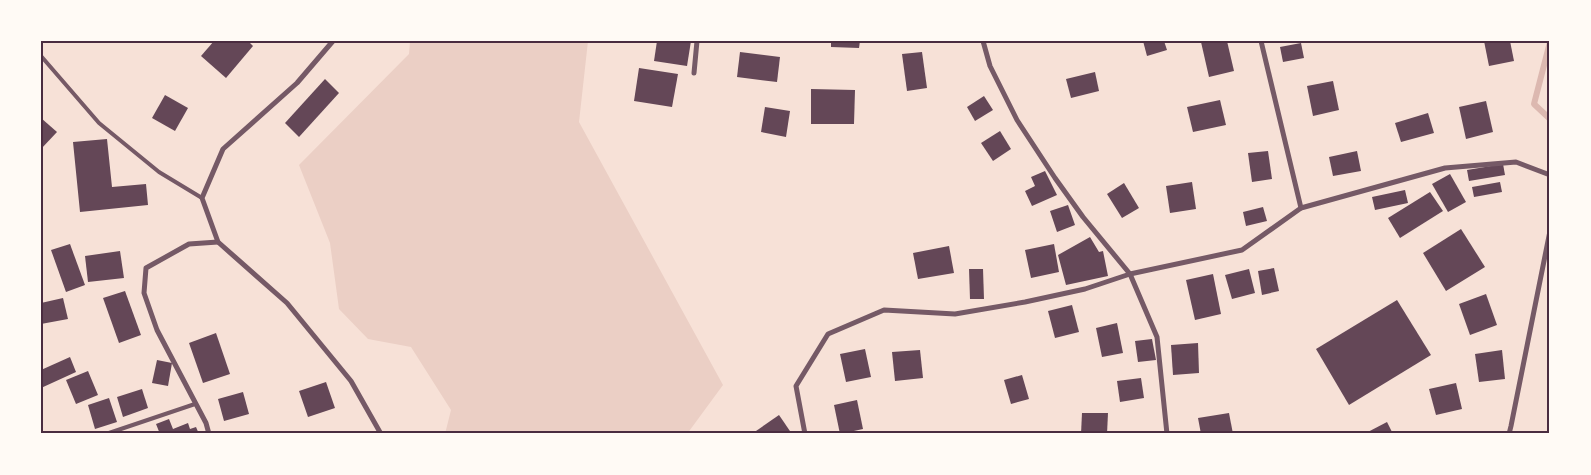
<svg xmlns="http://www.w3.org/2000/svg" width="1591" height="475" viewBox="0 0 1591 475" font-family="Helvetica,sans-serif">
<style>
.green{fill:#ebcfc5}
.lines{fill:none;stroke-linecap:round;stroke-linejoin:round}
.stream{stroke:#dcb8b0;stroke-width:6}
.building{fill:#644757}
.service{stroke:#755966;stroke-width:4}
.minor{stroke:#755966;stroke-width:5}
.neatline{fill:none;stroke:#4a2c40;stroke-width:2}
</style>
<rect width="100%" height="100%" fill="#f7e1d7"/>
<path class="green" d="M410,41h178l-9,81 144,263 -36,49h-242l6,-24 -40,-63 -43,-8 -29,-30 -9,-66 -31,-78 110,-111z"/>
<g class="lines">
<path class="stream" d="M1550,42l-16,62 16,15"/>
</g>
<g class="building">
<path d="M214,41h34l5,5 -27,32 -25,-22z"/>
<path d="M657,41h34l-4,25 -33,-5z"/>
<path d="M831,41h29l-1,7 -28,-1z"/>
<path d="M1143,41h21l3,9 -20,6z"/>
<path d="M1206,41h21l7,30 -25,6 -8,-35z"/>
<path d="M1484,41h26l4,20 -25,5z"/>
<path d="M1301,43l3,15 -21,4 -3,-15z"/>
<path d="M740,52l40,5 -3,25 -40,-5z"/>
<path d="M922,52l5,36 -20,3 -5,-37z"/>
<path d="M639,68l39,6 -6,33 -38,-6z"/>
<path d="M1095,72l4,19 -28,7 -5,-19z"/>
<path d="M325,79l14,14 -40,44 -14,-14z"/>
<path d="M1333,81l6,29 -26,6 -6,-30z"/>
<path d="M811,89l44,1 -1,34h-43z"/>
<path d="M165,95l23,13 -13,23 -23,-13z"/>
<path d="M984,96l9,14 -18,11 -8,-14z"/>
<path d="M1220,100l6,25 -33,7 -6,-25z"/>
<path d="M1486,101l7,31 -27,7 -7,-32z"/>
<path d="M765,107l25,4 -4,26 -25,-5z"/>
<path d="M1428,113l6,20 -33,9 -6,-19z"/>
<path d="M41,118l16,14 -16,17z"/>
<path d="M1000,131l11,18 -18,12 -12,-18z"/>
<path d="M107,139l5,48 34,-3 2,21 -68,7 -7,-70z"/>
<path d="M1268,151l4,28 -20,3 -4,-29z"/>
<path d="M1357,151l4,20 -28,5 -4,-19z"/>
<path d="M1503,164l2,11 -36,6 -2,-11z"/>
<path d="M1045,171l12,24 -25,11 -7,-15 10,-5 -4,-9z"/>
<path d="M1450,174l16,28 -18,10 -16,-28z"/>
<path d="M1192,182l4,27 -26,4 -4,-27z"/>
<path d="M1500,182l2,10 -28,5 -2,-10z"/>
<path d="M1124,183l15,25 -17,10 -15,-24z"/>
<path d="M1405,190l3,13 -33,7 -3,-13z"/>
<path d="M1430,192l13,19 -43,27 -12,-20z"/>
<path d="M1068,205l7,20 -18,7 -7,-21z"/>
<path d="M1263,207l4,14 -21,5 -3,-14z"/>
<path d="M1461,229l24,38 -39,24 -23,-38z"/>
<path d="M1090,237l9,15 4,-1 5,25 -42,9 -8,-30z"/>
<path d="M70,244l15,41 -19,7 -15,-42z"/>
<path d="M1054,244l5,28 -28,6 -6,-28z"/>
<path d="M949,246l5,27 -36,6 -5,-26z"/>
<path d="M120,251l4,27 -36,4 -3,-26z"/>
<path d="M1274,268l5,23 -17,4 -4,-24z"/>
<path d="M969,269h14l1,30h-14z"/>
<path d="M1249,269l6,24 -23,6 -7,-24z"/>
<path d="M1213,274l8,40 -26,6 -9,-40z"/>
<path d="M125,291l16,44 -22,8 -16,-45z"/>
<path d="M1486,294l11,31 -27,10 -11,-31z"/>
<path d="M63,298l5,21 -27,5v-21z"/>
<path d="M1397,300l34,55 -82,50 -33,-56z"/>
<path d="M1072,305l7,27 -24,6 -7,-27z"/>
<path d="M1117,323l6,30 -21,4 -6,-29z"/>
<path d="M216,333l14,41 -27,9 -14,-40z"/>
<path d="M1152,339l4,21 -18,2 -3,-21z"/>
<path d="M1198,343l1,30 -26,2 -2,-30z"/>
<path d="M865,349l6,28 -25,5 -6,-28z"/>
<path d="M920,350l3,28 -28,3 -3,-29z"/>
<path d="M1502,350l3,29 -26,3 -4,-28z"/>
<path d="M70,357l6,15 -35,16v-18z"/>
<path d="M157,360l15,3 -4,23 -16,-3z"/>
<path d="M88,371l10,24 -22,9 -10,-24z"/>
<path d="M1022,375l7,24 -18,5 -7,-24z"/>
<path d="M1141,378l3,20 -24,4 -3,-21z"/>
<path d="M326,382l9,26 -27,9 -9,-26z"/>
<path d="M1456,383l6,26 -26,6 -7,-26z"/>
<path d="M142,389l6,19 -25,9 -6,-20z"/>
<path d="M243,392l6,22 -25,7 -6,-22z"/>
<path d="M109,398l8,24 -22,7 -7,-24z"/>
<path d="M857,400l6,29 -23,5 -6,-29z"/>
<path d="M1082,413h26l-1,21h-26z"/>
<path d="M1229,413l4,21h-32l-3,-16z"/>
<path d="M779,415l13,19h-34l-2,-3z"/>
<path d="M169,419l4,10 15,-6 2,6 6,-2 3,7h-39l-4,-10z"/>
<path d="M1387,422l6,12h-29z"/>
</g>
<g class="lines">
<g class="service">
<path d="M41,56l58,67 60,49 43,26"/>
<path d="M106,434l89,-30"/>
</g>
<g class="minor">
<path d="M333,41l-36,42 -74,66 -21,49 16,44 69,61 64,78 30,53"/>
<path d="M983,41l7,25 27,54 38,58 28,39 47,57 27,63 10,97"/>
<path d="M1261,41l40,167"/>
<path d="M694,73l3,-32"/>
<path d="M209,434l-3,-11 -49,-93 -13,-37 2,-25 43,-24 29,-2"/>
<path d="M805,434l-9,-48 32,-52 56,-24 71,4 70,-12 60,-13 45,-15 112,-24 59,-42 144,-40 71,-6 34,13"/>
<path d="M1509,434l2,-8 39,-195"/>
</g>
</g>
<rect width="1591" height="475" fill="none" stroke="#fffaf5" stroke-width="85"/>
<rect x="42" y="42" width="1506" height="390" class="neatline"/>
</svg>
